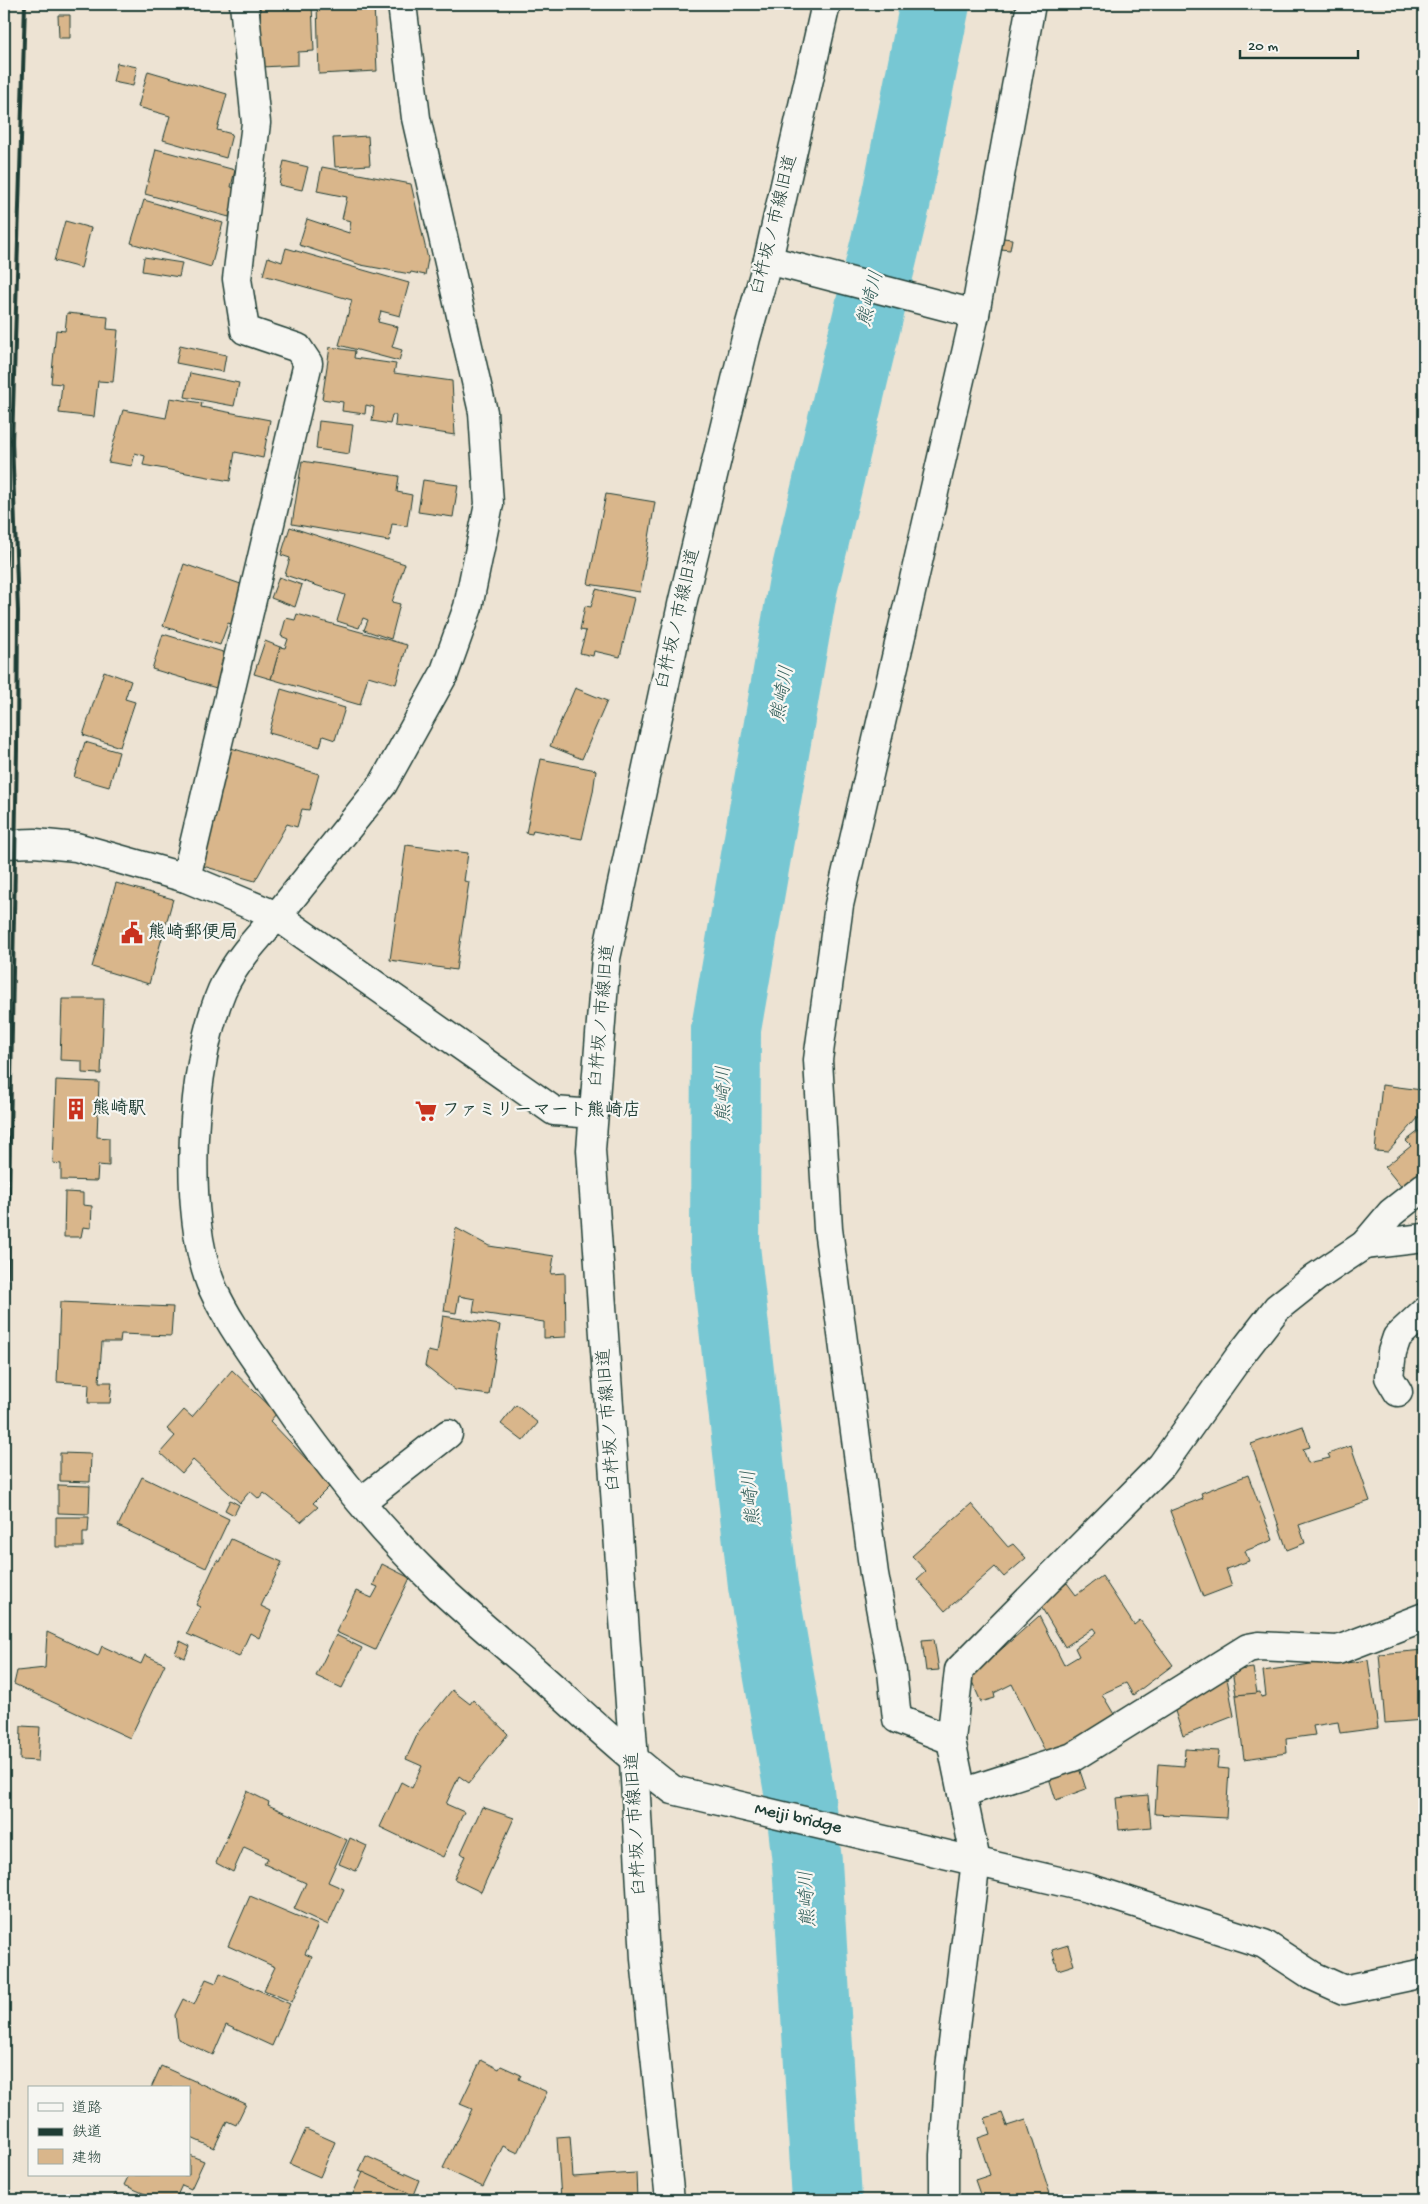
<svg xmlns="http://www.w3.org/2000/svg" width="1428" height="2204" viewBox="0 0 1428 2204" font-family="'Gochi Hand','Klee One',sans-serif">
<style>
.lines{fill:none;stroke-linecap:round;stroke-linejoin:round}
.river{stroke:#77c7d3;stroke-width:70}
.building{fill:#d9b68b;stroke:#1f3d34}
.minor-casing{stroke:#1f3d34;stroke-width:31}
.tertiary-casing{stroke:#1f3d34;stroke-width:31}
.minor{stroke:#f6f6f2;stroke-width:28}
.tertiary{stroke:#f6f6f2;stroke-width:28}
.rail{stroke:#1f3d34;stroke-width:4}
.labels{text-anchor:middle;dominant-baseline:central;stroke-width:4.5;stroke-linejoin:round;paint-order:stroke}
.street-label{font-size:18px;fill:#1f3d34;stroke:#f6f6f2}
.poi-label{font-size:18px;font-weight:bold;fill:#1f3d34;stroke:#f6f6f2;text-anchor:start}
.water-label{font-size:19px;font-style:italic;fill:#35605c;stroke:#f6f6f2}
</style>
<rect width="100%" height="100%" fill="#ede3d3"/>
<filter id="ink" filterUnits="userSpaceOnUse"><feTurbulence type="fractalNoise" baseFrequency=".02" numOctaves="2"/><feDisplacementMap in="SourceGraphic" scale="10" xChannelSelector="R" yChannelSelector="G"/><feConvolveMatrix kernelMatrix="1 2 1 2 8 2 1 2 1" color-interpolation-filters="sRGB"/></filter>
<g filter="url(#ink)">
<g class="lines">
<path class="river" d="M827,2200l-20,-338 -8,-71 -36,-205 -38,-339 1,-218 77,-443 93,-386 39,-196"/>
</g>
<g class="building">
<path d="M260,4h52l2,47 -16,1v13l-36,2z"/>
<path d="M317,4h57l3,67 -58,3z"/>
<path d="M58,15h12v23h-11z"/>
<path d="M117,63l20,4 -4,19 -20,-4z"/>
<path d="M148,71l79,23 -10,36 15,4 -6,24 -63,-18 7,-24 -32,-9z"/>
<path d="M368,136l2,29 -35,2 -2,-29z"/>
<path d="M156,149l79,21 -4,17 5,1 -7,29 -84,-23z"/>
<path d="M284,161l24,6 -6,23 -23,-5z"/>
<path d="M322,167l89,17 17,75 -3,16 -14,-3 -1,2 -49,-9 -62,-20 8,-26 42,14 2,-12 -9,-2 5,-22 -30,-6z"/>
<path d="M144,200l79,23 -12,44 -80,-24z"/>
<path d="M65,221l26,7 -10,40 -27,-7z"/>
<path d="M1003,238l9,1 -2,11 -9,-1z"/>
<path d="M286,248l123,35 -9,33 -19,-5 -3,11 20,5 -6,20 10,3 -3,11 -60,-16 13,-45 -89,-25 5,-18 14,5z"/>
<path d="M144,257l38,6 -3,14 -37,-6z"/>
<path d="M67,313l41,4 -1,12 11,1 -5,52 -15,-1 -4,36 -35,-4 3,-29 -11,-1 5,-53 9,1z"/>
<path d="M180,345l46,10 -3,17 -47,-9z"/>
<path d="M330,347l25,4 -1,7 42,6 -2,9 58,8 3,54 -60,-9 1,-11h-4l-2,9 -18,-3 2,-14 -8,-2 -1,9 -23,-3 1,-9 -21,-3z"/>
<path d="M190,373l49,10 -5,23 -49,-9z"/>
<path d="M170,398l32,5 -1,4 69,13 -7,38 -28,-6 -5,29 -87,-16 2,-9 -10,-3 -3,13 -24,-4 15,-52 43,8z"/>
<path d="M319,421l34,4 -4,29 -33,-5z"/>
<path d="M302,461l97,15 -2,16 15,3 -5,31 -15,-2 -3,17 -97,-17z"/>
<path d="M423,480l35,5 -5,32 -35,-5z"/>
<path d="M606,494l49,8 -15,90 -52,-8z"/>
<path d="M290,527l115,37 -13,38 8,2 -9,35 -27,-9 4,-10 -5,-2 -4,10 -22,-7 8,-26 -60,-20 5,-17 -9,-3z"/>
<path d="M184,564l68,24 -13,39 -11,-4 -8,22 -57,-19z"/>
<path d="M279,577l23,8 -7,22 -24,-9z"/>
<path d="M596,589l38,9 -14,59 -26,-6 -1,5 -13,-3 6,-22 -6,-1 5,-24 6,1z"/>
<path d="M297,614l110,31 -11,39 -28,-8 -8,29 -89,-26 9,-32 5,1 3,-9 -7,-3 5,-18 9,2z"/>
<path d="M163,634l70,21 -10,35 -71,-21z"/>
<path d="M265,641l15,6 -9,32 -17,-5z"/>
<path d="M104,671l27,10 -6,18 10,3 -15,45 -37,-12z"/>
<path d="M575,688l32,13 -25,58 -32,-13z"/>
<path d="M281,689l64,19 -10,32 -12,-4 -3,11 -51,-14z"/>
<path d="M85,742l34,10 -10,35 -35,-10z"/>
<path d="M231,748l88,26 -10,36 -7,-1 -5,18 -10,-3 -32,57 -59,-17z"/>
<path d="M541,759l55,11 -3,22 -11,47 -49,-9 -1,4 -6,-1z"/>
<path d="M406,845l62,8 -4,28 5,1 -13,88 -66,-10z"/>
<path d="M116,883l57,16 -24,85 -57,-17z"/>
<path d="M62,999h42l-3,75 -19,-1v-12l-22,-1z"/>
<path d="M56,1080l43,2 -2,55 12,1v28l-11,-1 -1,16 -36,-1v-16l-8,-1z"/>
<path d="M1382,1085l40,5 -3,27 -31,35 -13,-1z"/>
<path d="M1424,1127v45l-21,17 -18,-22 26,-21 -5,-5z"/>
<path d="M65,1192l18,1v12l9,1 -1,22 -8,-1 -2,10h-17z"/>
<path d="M456,1228l33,18 65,10 -3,18 14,-1 1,64 -22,1v-16l-71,-10 2,-13 -16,-3 -3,17 -12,-2z"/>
<path d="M60,1302l113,5 -2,29 -50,-2 -1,8h-18l-3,40h13l-2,21h-22l1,-19 -32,-2z"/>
<path d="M443,1316l57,9 -11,70 -34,-5 -30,-24 3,-15 9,2z"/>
<path d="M232,1370l45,43 -7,8 61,64 -18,18 5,4 -17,15 -37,-29 -5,6 -9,-8 -10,12 -47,-43 -11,13 -22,-20 15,-17 -8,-7 17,-19 8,7z"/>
<path d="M516,1405l22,18 -15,18 -22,-17z"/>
<path d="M1303,1426l7,21 -7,2 5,14 22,-5 -2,-4 23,-8 19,55 -71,24 6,18 -18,7 -36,-106z"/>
<path d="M60,1453l31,1 -1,28 -30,-1z"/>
<path d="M1248,1475l25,65 -28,11 4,10 -23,8 6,17 -29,11 -33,-86 33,-13 -2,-5z"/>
<path d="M142,1477l87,42 -23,49 -88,-42z"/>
<path d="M58,1485l32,1 -1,28 -31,-1z"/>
<path d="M230,1500l9,5 -5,10 -9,-5z"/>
<path d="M971,1504l37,43 5,-3 13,14 -22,19 -9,-10 -50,44 -28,-32 9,-8 -14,-15z"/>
<path d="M56,1517h33l-1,15h-5v15h-27z"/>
<path d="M231,1539l51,23 -21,44 10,5 -12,27 -9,-5 -11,24 -52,-23 13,-27 -4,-2 21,-45 3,2z"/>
<path d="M382,1564l28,14 -35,72 -39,-18 20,-41 16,7 6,-11 -5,-2z"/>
<path d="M1102,1576l32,49 6,-5 33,45 -40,30 -7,-12 -24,11 13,22 -17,8 3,6 -54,25 -35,-71 -18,9 1,5 -14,4 -11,-25 69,-61 25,49 15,-9 -4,-8 21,-16 -3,-4 -28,19 -25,-42 27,-22 9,12z"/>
<path d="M47,1632l51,24 4,-10 39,18 4,-9 20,9 -35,74 -116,-54 3,-13 28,-3z"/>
<path d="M336,1635l26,13 -20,40 -26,-12z"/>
<path d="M934,1639l5,31 -13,1 -4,-31z"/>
<path d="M180,1641l10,5 -5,12 -10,-5z"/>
<path d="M1424,1650v70l-39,3 -6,-69z"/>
<path d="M1338,1660l1,4 29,-4 10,68 -38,5 -2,-11 -25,4 2,9 -29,4 1,14 -43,6 -8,-64 24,-3 1,5 5,-1 -3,-25z"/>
<path d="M1253,1668l4,25 -21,2 -4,-24z"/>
<path d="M1226,1673l8,43 -51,20 -10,-31z"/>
<path d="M452,1690l18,14 3,-4 35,34 -39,49 -10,-7 -13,28 18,8 -21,45 -63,-30 21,-45 11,6 10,-22 -16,-7 13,-28z"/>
<path d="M21,1726l19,1 -2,34 -18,-1z"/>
<path d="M1185,1749l34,2 -2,17 12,1 -3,49 -71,-4 3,-50 26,2z"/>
<path d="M1079,1768l7,21 -30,11 -7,-22z"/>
<path d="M247,1791l22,11 -1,3 79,35 -19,42 16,7 -16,36 -34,-16 12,-26 -42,-19 4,-6 -24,-11 -11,25 -17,-9z"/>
<path d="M1148,1795l3,32 -32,3 -3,-32z"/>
<path d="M482,1807l32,11 -33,74 -27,-13 11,-23 -4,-3z"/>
<path d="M350,1838l17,8 -11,25 -17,-7z"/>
<path d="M250,1896l68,29 -13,29 7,3 -20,45 -28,-12 11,-23 -47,-21z"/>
<path d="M1068,1945l6,20 -16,5 -6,-20z"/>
<path d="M220,1973l70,31 -18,42 -46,-21 -13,30 -35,-16 -3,-24 8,-16 11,6 12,-26 10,4z"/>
<path d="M481,2060l18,9 2,-3 20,9 -2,4 28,13 -29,61 -15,-7 -20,41 -40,-19 29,-59 -12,-5z"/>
<path d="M161,2066l85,38 -10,21 -9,-4 -13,27 -25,-11v-49h-38z"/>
<path d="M1002,2113l5,13 19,-6 26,80h-70l-7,-20 15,-5 -12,-37 12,-4 -5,-16z"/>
<path d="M306,2129l29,13 -15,35 -30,-13z"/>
<path d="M570,2136l3,41 63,-4 1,27h-76l-4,-63z"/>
<path d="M189,2155l15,6 -13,28 -9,-4 -7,15h-16l-35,-15 5,-10h60z"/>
<path d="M366,2156l53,24 -6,15 -54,-24z"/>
<path d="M363,2172l50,23 -2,4 3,1h-64z"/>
<path d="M115,2194l13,6h-16z"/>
</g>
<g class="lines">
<g class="minor-casing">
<g id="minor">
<path d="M768,260l207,54"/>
<path d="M4,844l31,-1 41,4 110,31 91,38 106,-132 61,-110 24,-67 21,-103 -6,-92 -67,-294 -14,-114"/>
<path d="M186,878l122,-515 -10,-15 -53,-18 -8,-51 19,-156 -12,-119"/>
<path d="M1364,1245l60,-7"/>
<path d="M1398,1392l-9,-15 3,-25 5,-15 27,-25"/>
<path d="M362,1501l86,-67"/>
<path d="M951,1740l-54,-21 -5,-48 -18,-97 -46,-345 -10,-169 21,-155 136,-591 56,-310"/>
<path d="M962,1793l111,-36 175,-109 11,-2 79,4 86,-33"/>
<path d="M944,2200v-45l6,-88 26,-206 -25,-121 8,-70 203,-205 77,-108 38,-49 39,-31 48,-32 27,-32 33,-26"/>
</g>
</g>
<g class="tertiary-casing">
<g id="tertiary">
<path d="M594,1114l-40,-3 -277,-195c-20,22 -43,47 -55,74 -31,73 -41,226 -9,299 15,33 37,62 57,92 49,74 109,148 173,210 30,28 63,55 94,82 45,40 88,81 136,117l415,98 176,56 49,32 31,14 80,-17"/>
<path d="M670,2200l-25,-241 -11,-198 -43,-611 15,-192 77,-358 63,-262 22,-78 58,-256"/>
</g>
</g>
<use href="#minor" class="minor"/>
<use href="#tertiary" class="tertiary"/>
<g class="rail">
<path d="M12,444l13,-440"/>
<path d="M4,602l4,-88"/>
<path d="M4,1471l13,-722 1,-138 -6,-172"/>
</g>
</g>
</g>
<defs>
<g id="civic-bare" transform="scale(1.725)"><path d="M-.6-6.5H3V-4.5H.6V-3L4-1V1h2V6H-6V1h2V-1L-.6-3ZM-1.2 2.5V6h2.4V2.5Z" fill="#c8321e" stroke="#f6f6f2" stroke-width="2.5" paint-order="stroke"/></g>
<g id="building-bare" transform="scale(1.725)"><path d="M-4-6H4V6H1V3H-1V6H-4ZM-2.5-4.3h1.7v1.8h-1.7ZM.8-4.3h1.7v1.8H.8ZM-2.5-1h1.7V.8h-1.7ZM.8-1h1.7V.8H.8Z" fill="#c8321e" stroke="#f6f6f2" stroke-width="2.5" paint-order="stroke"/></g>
<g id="supermarket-bare" transform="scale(1.725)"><path d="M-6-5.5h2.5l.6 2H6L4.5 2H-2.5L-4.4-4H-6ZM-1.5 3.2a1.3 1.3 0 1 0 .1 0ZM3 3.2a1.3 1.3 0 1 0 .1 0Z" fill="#c8321e" stroke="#f6f6f2" stroke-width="2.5" paint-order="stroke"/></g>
</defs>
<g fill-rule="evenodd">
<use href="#civic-bare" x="132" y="933"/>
<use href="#building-bare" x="76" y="1109"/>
<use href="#supermarket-bare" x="426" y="1111"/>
</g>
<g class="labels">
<g class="street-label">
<text transform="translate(775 225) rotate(-76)">臼杵坂ノ市線旧道</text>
<text transform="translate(679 619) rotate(-77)">臼杵坂ノ市線旧道</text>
<text transform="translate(603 1016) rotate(-85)">臼杵坂ノ市線旧道</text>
<text transform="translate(610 1420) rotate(-94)">臼杵坂ノ市線旧道</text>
<text transform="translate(798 1819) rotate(13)">Meiji bridge</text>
<text transform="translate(637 1824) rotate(-93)">臼杵坂ノ市線旧道</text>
</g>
<g class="poi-label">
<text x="148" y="933">熊崎郵便局</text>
<text x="92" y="1109">熊崎駅</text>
<text x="442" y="1111">ファミリーマート熊崎店</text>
</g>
<g class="water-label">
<text transform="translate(872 299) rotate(-76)">熊崎川</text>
<text transform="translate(784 694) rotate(-80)">熊崎川</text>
<text transform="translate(725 1094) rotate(-90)">熊崎川</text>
<text transform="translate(753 1498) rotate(-96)">熊崎川</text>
<text transform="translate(809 1899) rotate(-93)">熊崎川</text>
</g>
</g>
<rect width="1428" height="2204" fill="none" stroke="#f6f6f2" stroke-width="20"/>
<rect x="10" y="10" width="1408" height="2184" fill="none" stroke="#1f3d34" stroke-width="2" filter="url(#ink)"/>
<rect x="28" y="2086" width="162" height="90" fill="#f6f6f2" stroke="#a0aca6"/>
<rect x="38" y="2103" width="25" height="8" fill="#f6f6f2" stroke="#a0aca6"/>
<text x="72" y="2112" font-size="15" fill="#1f3d34">道路</text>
<rect x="38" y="2128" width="25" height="8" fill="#1f3d34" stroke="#a0aca6"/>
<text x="72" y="2136" font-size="15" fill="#1f3d34">鉄道</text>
<rect x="38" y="2149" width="25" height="15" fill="#d9b68b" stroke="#a0aca6"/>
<text x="72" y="2162" font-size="15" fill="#1f3d34">建物</text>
<path d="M1240 50v8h118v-8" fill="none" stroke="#1f3d34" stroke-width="2.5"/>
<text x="1248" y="50" font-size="15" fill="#1f3d34" stroke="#f6f6f2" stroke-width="4" paint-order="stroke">20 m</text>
</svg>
